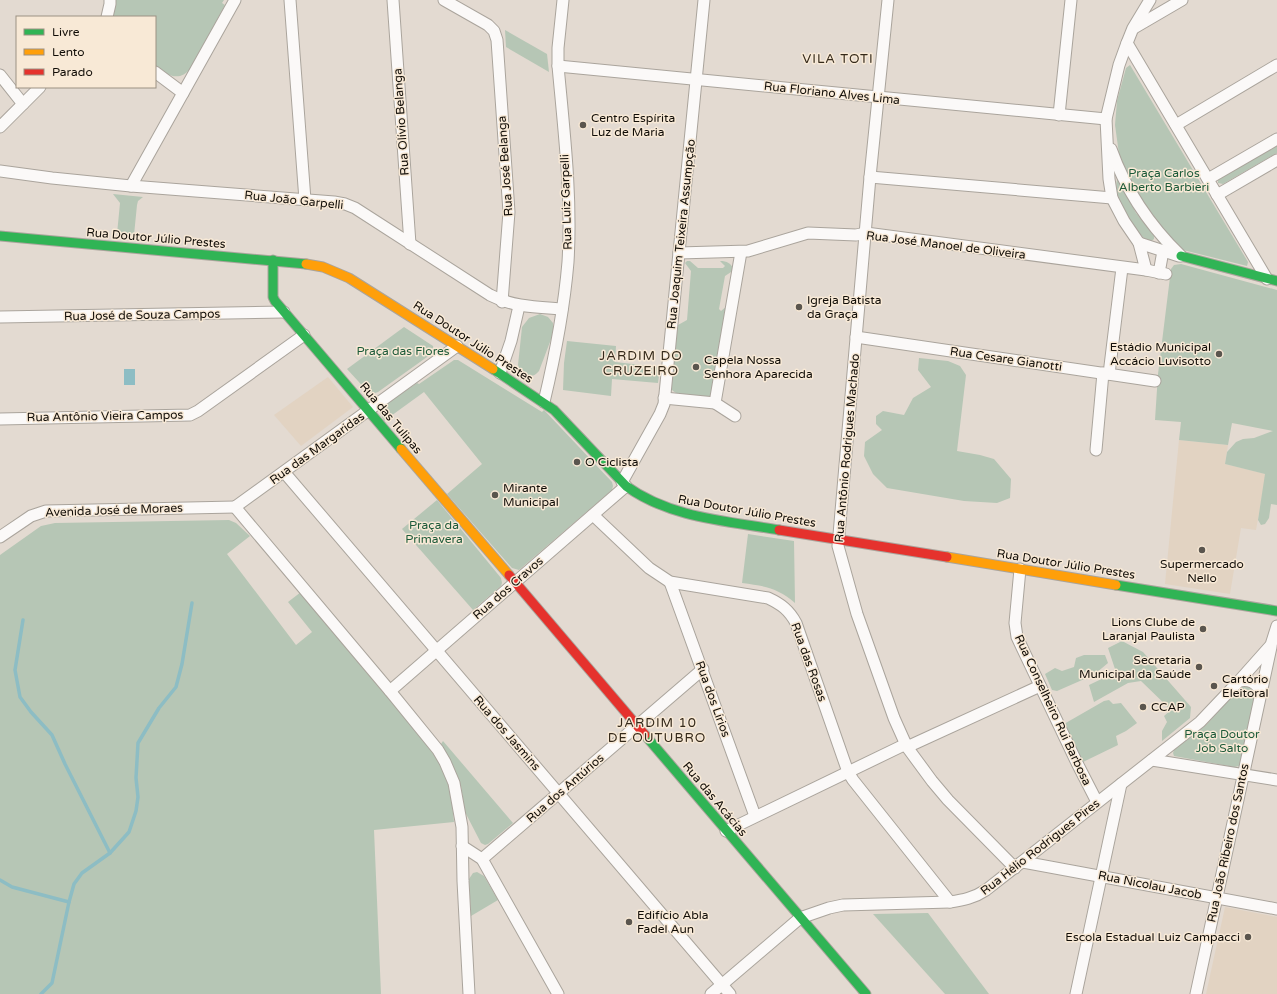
<svg xmlns="http://www.w3.org/2000/svg" width="1277" height="994" viewBox="0 0 1277 994" font-family="'Varela Round',sans-serif">
<style>
.built{fill:#e2d3c2}
.green{fill:#b6c6b5}
.water{fill:#8dbdc4}
.lines{fill:none;stroke-linecap:round;stroke-linejoin:round}
.stream{stroke:#8dbdc4;stroke-width:3.5}
.street-casing{stroke:#aaa49c;stroke-width:13}
.fast-casing{stroke:#aaa49c;stroke-width:11}
.slow-casing{stroke:#aaa49c;stroke-width:11}
.jam-casing{stroke:#aaa49c;stroke-width:11}
.street{stroke:#fbf9f8;stroke-width:11}
.fast{stroke:#30b455;stroke-width:9}
.slow{stroke:#ff9f0a;stroke-width:9}
.jam{stroke:#e5322d;stroke-width:9}
.poi-dot{fill:#5a554e;stroke:#f8e9d6;stroke-width:1.5}
.labels{text-anchor:middle;dominant-baseline:central;stroke-width:3;stroke-linejoin:round;paint-order:stroke}
.street-label{font-size:12px;fill:#110d07;stroke:#f8e9d6}
.poi-label{font-size:12px;fill:#110d07;stroke:#f8e9d6;text-anchor:start}
.park-label{font-size:12px;fill:#1c5a39;stroke:#f8e9d6}
.neighbourhood-label{font-size:13px;letter-spacing:1px;fill:#34291a;stroke:#f8e9d6}
</style>
<rect width="100%" height="100%" fill="#e3dad1"/>
<g class="built">
<path d="M328,377l25,30 -52,39 -27,-31z"/>
<path d="M1179,440l49,5 -3,19 41,10 -10,56 -15,-2 -11,66 -65,-10z"/>
<path d="M1225,907l52,10v77h-71z"/>
</g>
<g class="green">
<path d="M115,0h109l-2,3 3,2 -34,63c-12,15 -24,7 -36,-2v-49h-43z"/>
<path d="M505,30l42,24 2,18 -43,-25z"/>
<path d="M1130,65l118,197 -1,4 -64,-16 -14,-14 -18,-20 -22,-36 -10,-26 -4,-29 2,-24 9,-33z"/>
<path d="M1277,144v9l-54,31 -5,-1v-3l2,-2z"/>
<path d="M1117,180h1l18,33 18,23v3l-4,3c-15,-7 -38,-46 -33,-62z"/>
<path d="M113,194l30,3 -5,4 -1,4 -3,30 -17,-1 3,-31z"/>
<path d="M687,261h3l8,7h25l2,-2 -5,-5c7,0 11,2 14,9l-9,6 -6,33 2,2 6,-5 -16,91 -2,1c-12,-2 -35,1 -39,-12l8,-61 9,-5 4,-49 -6,-8z"/>
<path d="M1181,264l96,26v215l-6,-1 -2,14 -4,6 -4,1 -3,-5 7,-46 -40,-10 2,-12 9,-10 7,-3 11,-1 19,-7 -41,-8 -4,22 -49,-5 2,-18 -26,-2 3,-46 13,-105 3,-4z"/>
<path d="M540,314l8,3 5,6v11l-14,37c-5,6 -11,7 -18,2l-3,-8 4,-38 7,-9z"/>
<path d="M404,327l29,19 1,6 -56,40 -6,2 -3,-1 -22,-24z"/>
<path d="M567,341l49,5 -1,16 45,5 -2,16 -46,-4 -1,17 -48,-6 1,-27z"/>
<path d="M919,358l29,3 12,5 6,9 -9,76 23,4 14,4 17,20 -1,19 -13,5 -33,-2 -77,-13 -14,-14 -9,-18 1,-14 17,-12 -6,-6v-8l7,-5 21,4 9,-17 18,-11 -13,-17z"/>
<path d="M454,360h4l84,52 2,-2 68,72 1,4 -1,4 -93,80 -7,-2 -65,-74 35,-30 -58,-72 -40,29 -4,-8 3,-7 34,-23 2,1z"/>
<path d="M437,500l64,78 1,5 -1,3 -28,24 -71,-81z"/>
<path d="M229,520l7,3 14,13 -23,18 69,91 16,-13 -24,-30 13,-10 132,160c15,21 19,45 21,70l-80,8 7,164h-381v-439l41,-29 14,-3z"/>
<path d="M748,534l46,7 1,62c-17,-15 -30,-17 -53,-20z"/>
<path d="M1122,641l21,11 48,55 -1,11 -28,23v-10l5,-9 -3,-6 7,-6 -30,-29 -13,2 -34,19 -5,-17 27,-13 -8,-24z"/>
<path d="M1084,655h21l3,8 -12,10h-4l-3,4 -32,14 -5,-1 -7,-16 10,-6 7,3 12,-4 2,-9z"/>
<path d="M1244,685l6,1 5,7 -14,70 -2,3 -5,1 -60,-11 -1,-3 1,-3 33,-26 33,-37z"/>
<path d="M1109,700l4,4 8,-1 16,20 -11,8 -10,5 2,9 -35,17 -19,-38 40,-23z"/>
<path d="M443,741l70,82 -25,21 -3,1 -4,-2 -16,-31 -4,-26 -6,-16 -14,-26z"/>
<path d="M477,872l7,4 14,24 -27,16 -2,-37 4,-6z"/>
<path d="M928,913l61,81h-44l-72,-80z"/>
</g>
<rect class="water" x="124" y="369" width="11" height="16"/>
<g class="lines">
<g class="stream">
<path d="M23,620l-8,50 5,27 11,15 21,23 13,29 45,89"/>
<path d="M0,880l12,7 57,15"/>
<path d="M41,994l11,-11 17,-81 5,-18 8,-11 28,-20 19,-21 7,-21 2,-14 -2,-19 2,-35 21,-35 17,-21 6,-23 10,-61"/>
</g>
<g class="street-casing">
<g id="street">
<path d="M290,0l15,200"/>
<path d="M393,0l17,244"/>
<path d="M444,0l44,25 6,6 3,9 12,172 -7,90"/>
<path d="M888,0l-18,177 -32,369 19,68 37,104 13,29 25,34 16,19 67,68"/>
<path d="M107,17l3,-13v-4"/>
<path d="M1134,28l48,-28"/>
<path d="M1127,43l140,236"/>
<path d="M558,66l548,53"/>
<path d="M155,72l28,21"/>
<path d="M0,75l23,29"/>
<path d="M1059,115l12,-115"/>
<path d="M1176,125l101,-60"/>
<path d="M0,127l40,-40"/>
<path d="M1111,149c15,42 39,77 70,107"/>
<path d="M0,171l52,7 79,8 203,16 11,2 10,4 135,87c23,12 46,12 72,14"/>
<path d="M870,177l242,21"/>
<path d="M1208,179l69,-40"/>
<path d="M131,186l104,-186"/>
<path d="M1217,195l60,-35"/>
<path d="M1139,243l40,13"/>
<path d="M679,253l69,-2 60,-18 48,2 10,-2 280,37 20,4"/>
<path d="M1146,270l-7,-27 -15,-22 -12,-23 -3,-19 -3,-60 13,-54 8,-22 6,-15 17,-28"/>
<path d="M1159,273l4,-22"/>
<path d="M0,317l284,-5"/>
<path d="M856,337l299,44"/>
<path d="M500,373l11,-32 8,-35"/>
<path d="M1109,374l13,-106"/>
<path d="M664,398l51,5 26,-151"/>
<path d="M544,402c11,-46 20,-92 24,-140 4,-65 -4,-131 -10,-196v-18l5,-48"/>
<path d="M715,403l20,13"/>
<path d="M0,419l190,-4 8,-4 106,-76"/>
<path d="M1096,450l7,-77"/>
<path d="M284,472l446,522"/>
<path d="M622,482l38,-68 4,-10 40,-404"/>
<path d="M235,507l155,184 48,59 7,12 9,21 8,44 1,54 6,113"/>
<path d="M235,507l222,-161"/>
<path d="M593,515l56,53 21,14 98,16c13,6 21,12 28,25l52,149 5,8 97,122"/>
<path d="M0,537l31,-21 15,-5 189,-4"/>
<path d="M1020,569l-5,54 2,14 60,126 20,39"/>
<path d="M670,582l85,234"/>
<path d="M1239,681c10,-2 17,1 22,11"/>
<path d="M390,691l236,-205"/>
<path d="M907,747l133,-61"/>
<path d="M1152,760l125,20"/>
<path d="M726,831l180,-87"/>
<path d="M462,846l20,13 76,135"/>
<path d="M482,859l221,-190"/>
<path d="M1023,862l254,47"/>
<path d="M711,994l89,-76 29,-10 14,-3 107,-3c13,-2 24,-4 36,-12l214,-168 39,-41 32,-36 6,-19"/>
<path d="M1076,994l45,-210"/>
<path d="M1196,994l75,-347"/>
</g>
</g>
<g class="fast-casing">
<g id="fast">
<path d="M0,236l306,28"/>
<path d="M1181,256l96,25"/>
<path d="M273,260v37l2,4 126,148"/>
<path d="M493,369l61,41 72,76c44,32 101,35 153,44"/>
<path d="M1116,585l161,26"/>
<path d="M645,735l221,259"/>
</g>
</g>
<g class="slow-casing">
<g id="slow">
<path d="M306,264l17,3 26,11 144,91"/>
<path d="M401,449l108,126"/>
<path d="M947,557l169,28"/>
</g>
</g>
<g class="jam-casing">
<g id="jam">
<path d="M779,530l168,27"/>
<path d="M509,575l136,160"/>
</g>
</g>
<use href="#street" class="street"/>
<use href="#fast" class="fast"/>
<use href="#slow" class="slow"/>
<use href="#jam" class="jam"/>
</g>
<g class="poi-dot">
<circle cx="583" cy="125" r="4"/>
<circle cx="799" cy="307" r="4"/>
<circle cx="1219" cy="354" r="4"/>
<circle cx="696" cy="367" r="4"/>
<circle cx="577" cy="462" r="4"/>
<circle cx="495" cy="495" r="4"/>
<circle cx="1202" cy="550" r="4"/>
<circle cx="1203" cy="629" r="4"/>
<circle cx="1199" cy="667" r="4"/>
<circle cx="1214" cy="686" r="4"/>
<circle cx="1143" cy="707" r="4"/>
<circle cx="629" cy="922" r="4"/>
<circle cx="1248" cy="937" r="4"/>
</g>
<g class="labels">
<g class="street-label">
<text transform="translate(832 93) rotate(6)">Rua Floriano Alves Lima</text>
<text transform="translate(401 122) rotate(-94)">Rua Olívio Belanga</text>
<text transform="translate(505 166) rotate(-94)">Rua José Belanga</text>
<text transform="translate(294 200) rotate(6)">Rua João Garpelli</text>
<text transform="translate(566 202) rotate(-92)">Rua Luiz Garpelli</text>
<text transform="translate(681 234) rotate(-84)">Rua Joaquim Teixeira Assumpção</text>
<text transform="translate(156 238) rotate(5)">Rua Doutor Júlio Prestes</text>
<text transform="translate(946 245) rotate(7)">Rua José Manoel de Oliveira</text>
<text transform="translate(142 315) rotate(-1)">Rua José de Souza Campos</text>
<text transform="translate(473 342) rotate(33)">Rua Doutor Júlio Prestes</text>
<text transform="translate(1006 359) rotate(8)">Rua Cesare Gianotti</text>
<text transform="translate(105 416) rotate(-1)">Rua Antônio Vieira Campos</text>
<text transform="translate(391 418) rotate(50)">Rua das Tulipas</text>
<text transform="translate(317 448) rotate(-36)">Rua das Margaridas</text>
<text transform="translate(847 448) rotate(-85)">Rua Antônio Rodrigues Machado</text>
<text transform="translate(114 510) rotate(-2)">Avenida José de Moraes</text>
<text transform="translate(747 511) rotate(10)">Rua Doutor Júlio Prestes</text>
<text transform="translate(1066 564) rotate(9)">Rua Doutor Júlio Prestes</text>
<text transform="translate(508 588) rotate(-41)">Rua dos Cravos</text>
<text transform="translate(809 662) rotate(70)">Rua das Rosas</text>
<text transform="translate(713 699) rotate(70)">Rua dos Lírios</text>
<text transform="translate(1053 710) rotate(65)">Rua Conselheiro Rui Barbosa</text>
<text transform="translate(507 733) rotate(49)">Rua dos Jasmins</text>
<text transform="translate(565 788) rotate(-41)">Rua dos Antúrios</text>
<text transform="translate(715 799) rotate(50)">Rua das Acácias</text>
<text transform="translate(1228 843) rotate(-78)">Rua João Ribeiro dos Santos</text>
<text transform="translate(1040 847) rotate(-38)">Rua Hélio Rodrigues Pires</text>
<text transform="translate(1150 885) rotate(11)">Rua Nicolau Jacob</text>
</g>
<g class="poi-label">
<text x="591" y="118">Centro Espírita<tspan x="591" dy="14">Luz de Maria</tspan></text>
<text x="807" y="300">Igreja Batista<tspan x="807" dy="14">da Graça</tspan></text>
<text x="1211" y="347" text-anchor="end">Estádio Municipal<tspan x="1211" dy="14">Accácio Luvisotto</tspan></text>
<text x="704" y="360">Capela Nossa<tspan x="704" dy="14">Senhora Aparecida</tspan></text>
<text x="585" y="462">O Ciclista</text>
<text x="503" y="488">Mirante<tspan x="503" dy="14">Municipal</tspan></text>
<text x="1202" y="564" text-anchor="middle">Supermercado<tspan x="1202" dy="14">Nello</tspan></text>
<text x="1195" y="622" text-anchor="end">Lions Clube de<tspan x="1195" dy="14">Laranjal Paulista</tspan></text>
<text x="1191" y="660" text-anchor="end">Secretaria<tspan x="1191" dy="14">Municipal da Saúde</tspan></text>
<text x="1222" y="679">Cartório<tspan x="1222" dy="14">Eleitoral</tspan></text>
<text x="1151" y="707">CCAP</text>
<text x="637" y="915">Edifício Abla<tspan x="637" dy="14">Fadel Aun</tspan></text>
<text x="1240" y="937" text-anchor="end">Escola Estadual Luiz Campacci</text>
</g>
<g class="park-label">
<text x="1164" y="173">Praça Carlos<tspan x="1164" dy="14">Alberto Barbieri</tspan></text>
<text x="403" y="351">Praça das Flores</text>
<text x="434" y="525">Praça da<tspan x="434" dy="14">Primavera</tspan></text>
<text x="1222" y="734">Praça Doutor<tspan x="1222" dy="14">Job Salto</tspan></text>
</g>
<g class="neighbourhood-label">
<text x="838" y="59">VILA TOTI</text>
<text x="641" y="356">JARDIM DO<tspan x="641" dy="15">CRUZEIRO</tspan></text>
<text x="657" y="723">JARDIM 10<tspan x="657" dy="15">DE OUTUBRO</tspan></text>
</g>
</g>
<rect x="16" y="16" width="140" height="72" fill="#f8e9d6" stroke="#9c9183"/>
<rect x="24" y="29" width="20" height="6" fill="#30b455" stroke="#9c9183"/>
<text x="52" y="36" font-size="12" fill="#110d07">Livre</text>
<rect x="24" y="49" width="20" height="6" fill="#ff9f0a" stroke="#9c9183"/>
<text x="52" y="56" font-size="12" fill="#110d07">Lento</text>
<rect x="24" y="69" width="20" height="6" fill="#e5322d" stroke="#9c9183"/>
<text x="52" y="76" font-size="12" fill="#110d07">Parado</text>
</svg>
